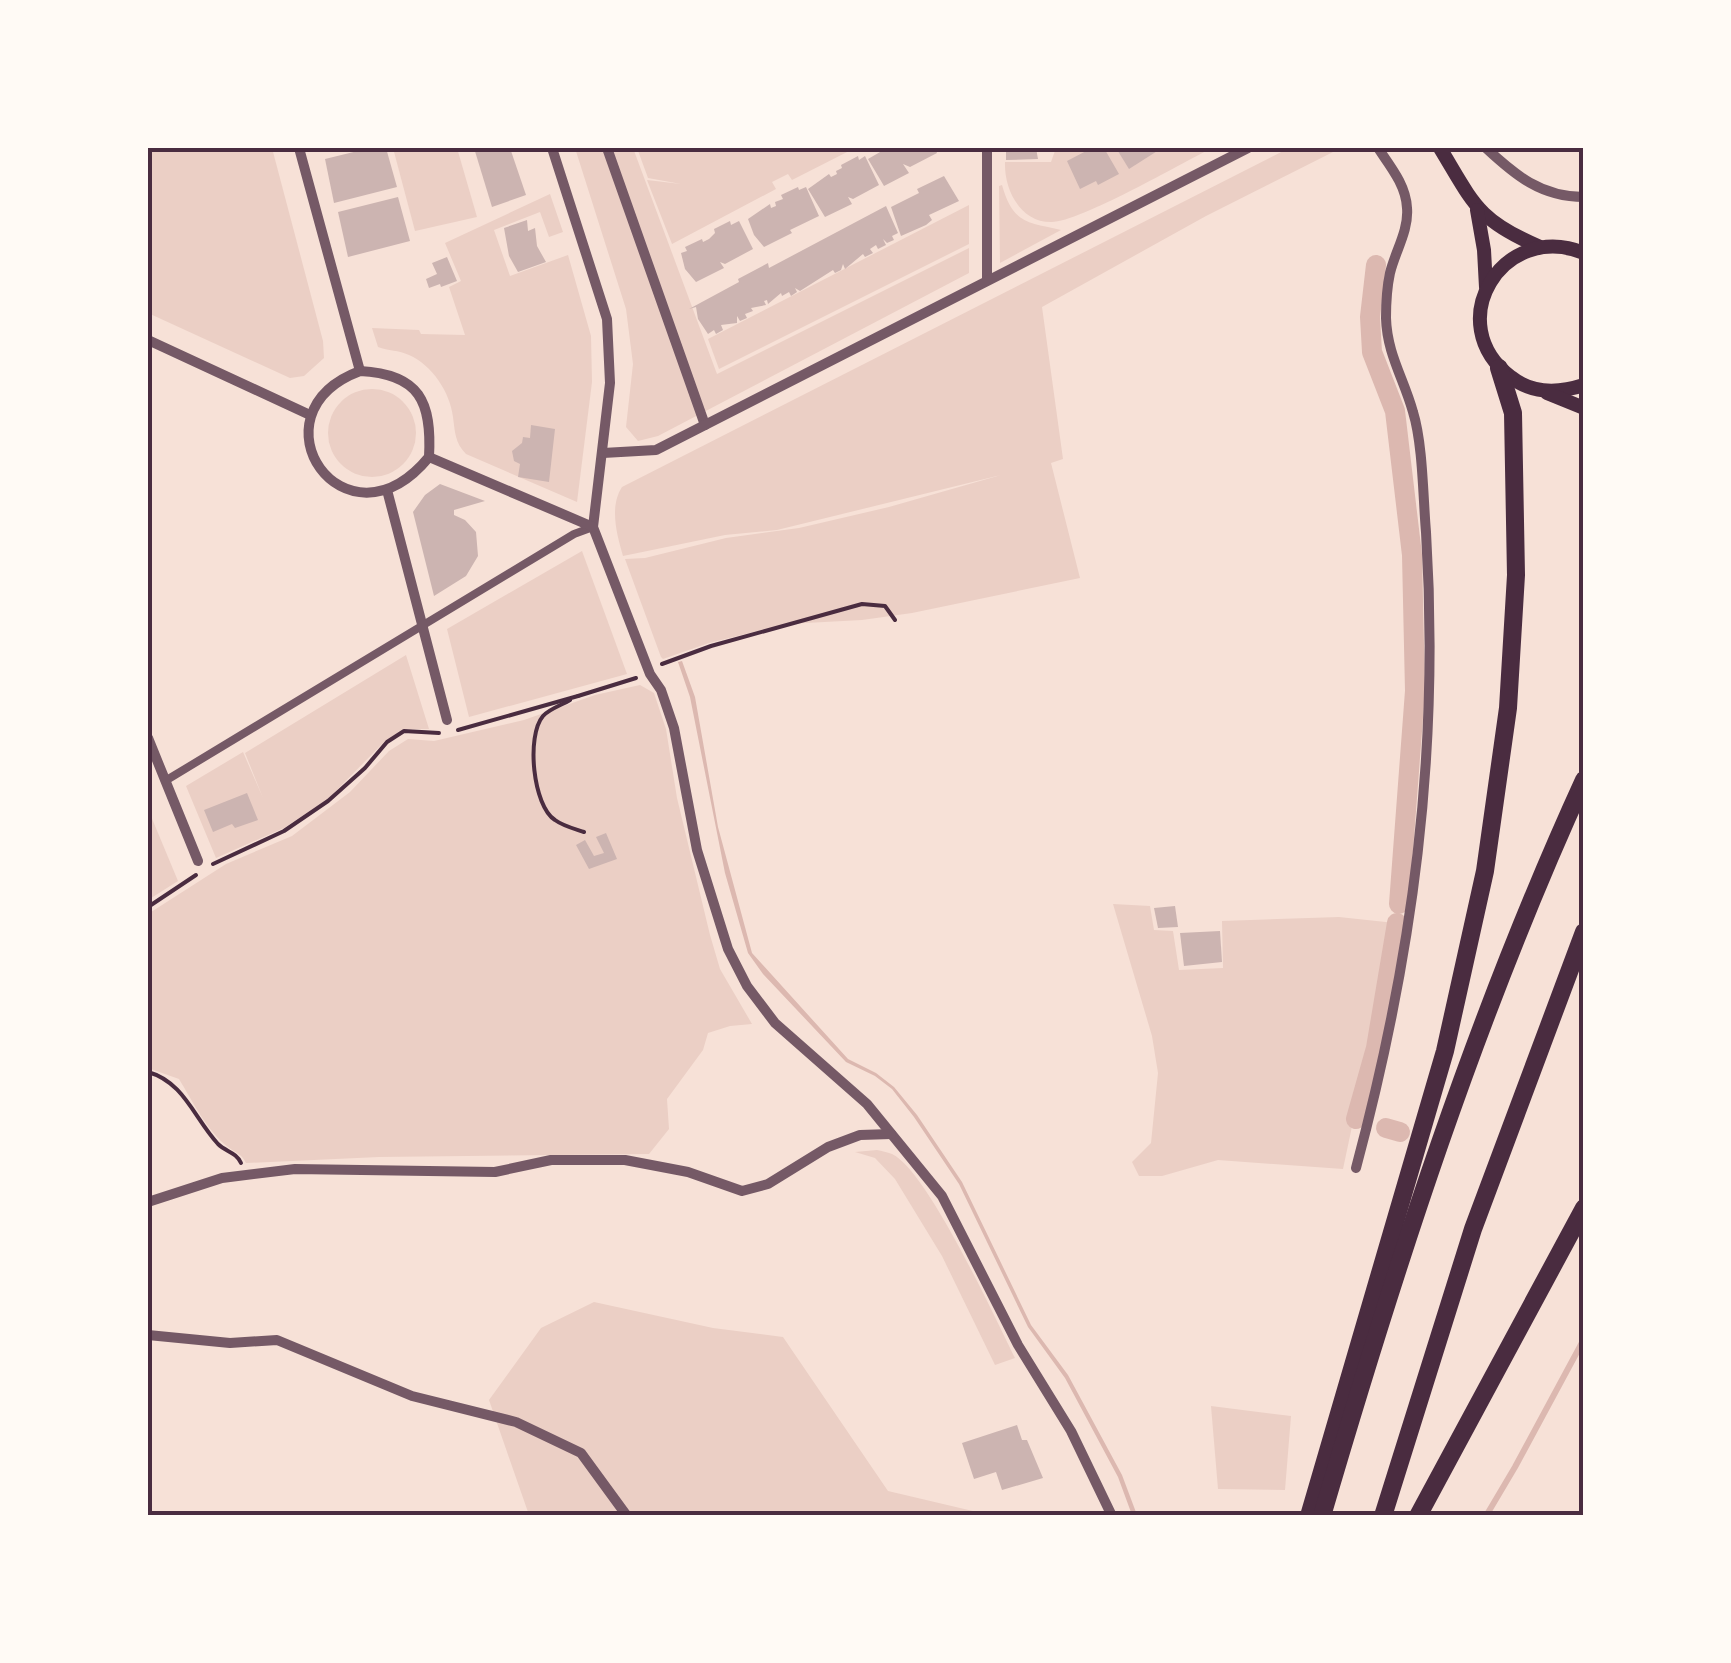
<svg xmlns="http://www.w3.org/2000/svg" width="1731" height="1663" viewBox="0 0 1731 1663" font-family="'Nunito Sans',sans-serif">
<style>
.green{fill:#ebcfc5}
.water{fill:#dcb8b0}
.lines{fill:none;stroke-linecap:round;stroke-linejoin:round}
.stream{stroke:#dcb8b0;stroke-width:6}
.canal{stroke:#dcb8b0;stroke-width:20}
.building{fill:#ccb4b1}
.path{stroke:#4a2c40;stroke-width:4}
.pedestrian{stroke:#755966;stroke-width:8}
.minor{stroke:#755966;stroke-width:10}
.secondary{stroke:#4a2c40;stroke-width:14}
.motorway{stroke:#4a2c40;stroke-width:18}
.neatline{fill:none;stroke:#4a2c40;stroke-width:4}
</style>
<rect width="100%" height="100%" fill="#f7e1d7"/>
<g class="green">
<path d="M148,148h124l51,193 1,17 -20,18 -14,2 -142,-65z"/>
<path d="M393,148h64l20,69 -62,14z"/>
<path d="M575,148h58l84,226 252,-126v25l-311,163 -20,5 -12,-14 7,-63 -7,-55z"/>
<path d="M637,148h218l-63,32 -4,-6 -16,8 4,7 -104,55 -25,-64 34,4 -33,-6z"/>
<path d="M1056,148h156c-30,15 -134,75 -161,74 -31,0 -47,-33 -46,-60h46z"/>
<path d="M1289,148h52l-135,68 -164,91 21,152 -12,4 29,115 -168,35 -50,7 -75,4 -78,19 -46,16 -2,-2 -36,-98 20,-1 81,-20 73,-10 90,-21 112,-32 -224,55 -52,5 -102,21c-6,-21 -14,-49 -1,-69z"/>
<path d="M1002,185c11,40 27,37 59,45l-61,33 -1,-77z"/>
<path d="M550,194l13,38 -14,5 -9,-25 -46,18 16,46 58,-21 23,81 1,46 -15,120 -111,-48c-11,-11 -11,-22 -13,-37 -3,-25 -21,-52 -44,-62 -10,-5 -21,-4 -31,-8l-6,-19 47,2 2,4 44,1 -16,-48 12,-6 -16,-38z"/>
<path d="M969,205v39l-250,125 -11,-30z"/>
<circle cx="372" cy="433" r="44"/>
<path d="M582,551l45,123 -158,43 -22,-88z"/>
<path d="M406,655l23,74h-26l-19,13 -56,57 -44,29 -68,30 -30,-72 57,-34 20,46 -18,-45z"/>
<path d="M640,685l14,8 12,36 11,69 33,137 10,34 32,55 -22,2 -22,7 -5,17 -36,49 2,30 -20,25 -270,3 -133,6c-5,-10 -9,-9 -18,-16 -21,-16 -35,-45 -49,-68l-31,-11v-154l78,-50 66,-28 58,-44 39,-41 19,-12 26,2 90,-21 71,-25z"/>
<path d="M148,809l30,72 -30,19z"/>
<path d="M1113,904l37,2 4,24 19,1 6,39 44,-2 -1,-47 117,-4 56,6 -52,246 -125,-9 -56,16h-23l-7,-14 19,-19 7,-70 -6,-37z"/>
<path d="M877,1150c5,1 10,2 15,4 35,16 103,164 123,204l-20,7 -53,-109 -47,-77 -20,-21 -20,-6z"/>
<path d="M594,1302l119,26 70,9 105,154 89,21 1,3h-449l-40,-115 52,-72z"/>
<path d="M1211,1406l80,10 -6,74 -67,-1z"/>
</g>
<path class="water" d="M682,661l13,36 23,130 34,126 96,106 28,14 18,14 23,28 45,67 69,143 37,50 54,100 15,40h-5l-14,-38 -53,-99 -37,-51 -69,-143 -45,-67 -22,-28 -17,-13 -29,-14 -83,-88 -15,-21 -23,-80 -35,-176 -12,-35z"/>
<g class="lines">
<path class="stream" d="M1486,1516l29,-49 69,-128"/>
<g class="canal">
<path d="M1376,265l-6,52 2,35 23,59 17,144 3,136 -16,213"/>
<path d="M1356,1119l20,-71 21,-125"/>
<path d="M1386,1128l14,4"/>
</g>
</g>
<g class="building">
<path d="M370,148h16l11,39 -63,16 -9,-44z"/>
<path d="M474,148h36l16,47 -34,12z"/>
<path d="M887,148h48l2,5 -27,14 -7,-3 6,9 -25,13 -16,-27z"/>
<path d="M1006,148h30l2,11 -32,1z"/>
<path d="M1087,148h17l15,26 -21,11 -2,-4 -16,8 -13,-28 21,-11z"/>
<path d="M1116,148h46l-33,21z"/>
<path d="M858,156l1,4 6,-4 14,29 -26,14 -5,-2 4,7 -27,13 -17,-28 21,-15 2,3 6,-3 -1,-3 6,-3 -1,-3z"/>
<path d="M944,176l15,25 -30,14 3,5 -6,5 -25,11 -10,-29 28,-14 -2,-4z"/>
<path d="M798,187l1,3 7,-3 13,29 -29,14 2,3 -28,14 -10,-12 -6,-16 22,-15 1,4 5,-2 -1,-4 8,-3 -2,-4z"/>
<path d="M398,197l12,44 -62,16 -10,-45z"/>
<path d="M886,206l12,27 -6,3 2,4 -7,3 -4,-4 3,6 -8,4 -2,-4 -6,4 3,4 -8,4 -2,-3 -18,15 -2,-5 -2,6 -6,3 -2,-3 -33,21 -5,-3 2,4 -6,4 -2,-4 -7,4 -1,-3 -13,11 -1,-4 -3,1 2,4 -15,3 2,3 -8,3 2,4 -7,3 -3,-5v7l-16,2 2,5 -7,4 -2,-4 -6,4 -10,-15 -2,-12 -7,2 50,-27 -1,-3 30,-16 1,5z"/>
<path d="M527,220l1,11 7,-3 2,18 9,16 -28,10 -9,-16 -5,-28z"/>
<path d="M730,221l1,4 8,-4 14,28 -28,15 -5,-2 4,6 -28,14 -11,-13 -4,-16 6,-2 -2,-4 17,-8 1,3 6,-3 6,-6 -1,-4z"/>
<path d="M447,257l10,24 -16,6 -1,-3 -11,4 -3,-9 11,-5 -5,-11z"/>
<path d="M531,425l24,4 -6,53 -31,-5 2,-13 -6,-3 -2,-10 10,-8 1,-6 7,1z"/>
<path d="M440,484l45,17 -31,9v5l11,5 11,12 2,24 -12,20 -32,20 -21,-84 12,-17z"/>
<path d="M247,793l11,27 -23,8 -3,-4 -19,8 -9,-22z"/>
<path d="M606,833l11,26 -28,10 -13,-24 9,-5 9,16 10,-3 -8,-16z"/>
<path d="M1175,906l3,21 -20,1 -4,-20z"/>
<path d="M1220,931l2,31 -38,4 -4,-33z"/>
<path d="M1017,1425l5,15h5l16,38 -41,12 -6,-18 -22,7 -12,-36z"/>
</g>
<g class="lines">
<g class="path">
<path d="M662,664l49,-18 151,-42 23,2 10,14"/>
<path d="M578,696l58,-18"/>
<path d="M570,700c-8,5 -21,9 -27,16 -17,20 -10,90 12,104 8,6 20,9 29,12"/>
<path d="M458,730l120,-34"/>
<path d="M213,864l71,-33 44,-30 37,-33 22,-26 17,-11 35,2"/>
<path d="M148,907l48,-32"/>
<path d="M148,1072c36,10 46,46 70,72 8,8 18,8 23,19"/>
</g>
<path class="pedestrian" d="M165,781l409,-247 19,-7"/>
<g class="minor">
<path d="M299,148l61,223"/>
<path d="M552,148l55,171 3,64 -17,144 57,147 11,16 13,38 23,122 31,99 19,37 28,37 92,81 75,92 76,149 53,86 41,85"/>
<path d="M607,148l98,277"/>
<path d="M987,148v131"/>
<path d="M1486,148c29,27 55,49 98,49"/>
<path d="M148,340l162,75"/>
<path d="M360,371c60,3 72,31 69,86 -84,102 -183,-43 -69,-86z"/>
<path d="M603,453l53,-3 592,-302"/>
<path d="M429,457l164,70"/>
<path d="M387,490l60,230"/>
<path d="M148,738l50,123"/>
<path d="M1356,1168c57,-213 84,-415 70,-636 -3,-34 -3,-88 -13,-120 -9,-33 -26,-58 -27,-94 0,-14 1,-31 4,-45 5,-21 19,-43 17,-65 -1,-23 -17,-42 -29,-60"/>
<path d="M148,1202l74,-24 73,-9 200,3 56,-12h74l63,12 54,19 26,-7 60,-37 32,-12 31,-1"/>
<path d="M148,1335l82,8 47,-3 135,56 104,26 65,31 46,63"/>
</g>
<g class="secondary">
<path d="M1440,148c34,56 37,72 100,99"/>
<path d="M1477,210l7,40 2,37"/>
<path d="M1584,253c-82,-33 -144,71 -73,124 21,17 48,16 73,8"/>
<path d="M1547,393l37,15"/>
</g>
<g class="motorway">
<path d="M1309,1516l136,-465 40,-180 23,-163 8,-133 -3,-162 -14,-45"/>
<path d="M1322,1516c73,-249 154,-500 262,-736"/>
<path d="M1383,1516l90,-287 111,-297"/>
<path d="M1418,1516l166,-308"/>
</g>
</g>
<rect width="1731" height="1663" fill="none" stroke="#fffaf5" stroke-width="300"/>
<rect x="150" y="150" width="1431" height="1363" class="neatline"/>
</svg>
